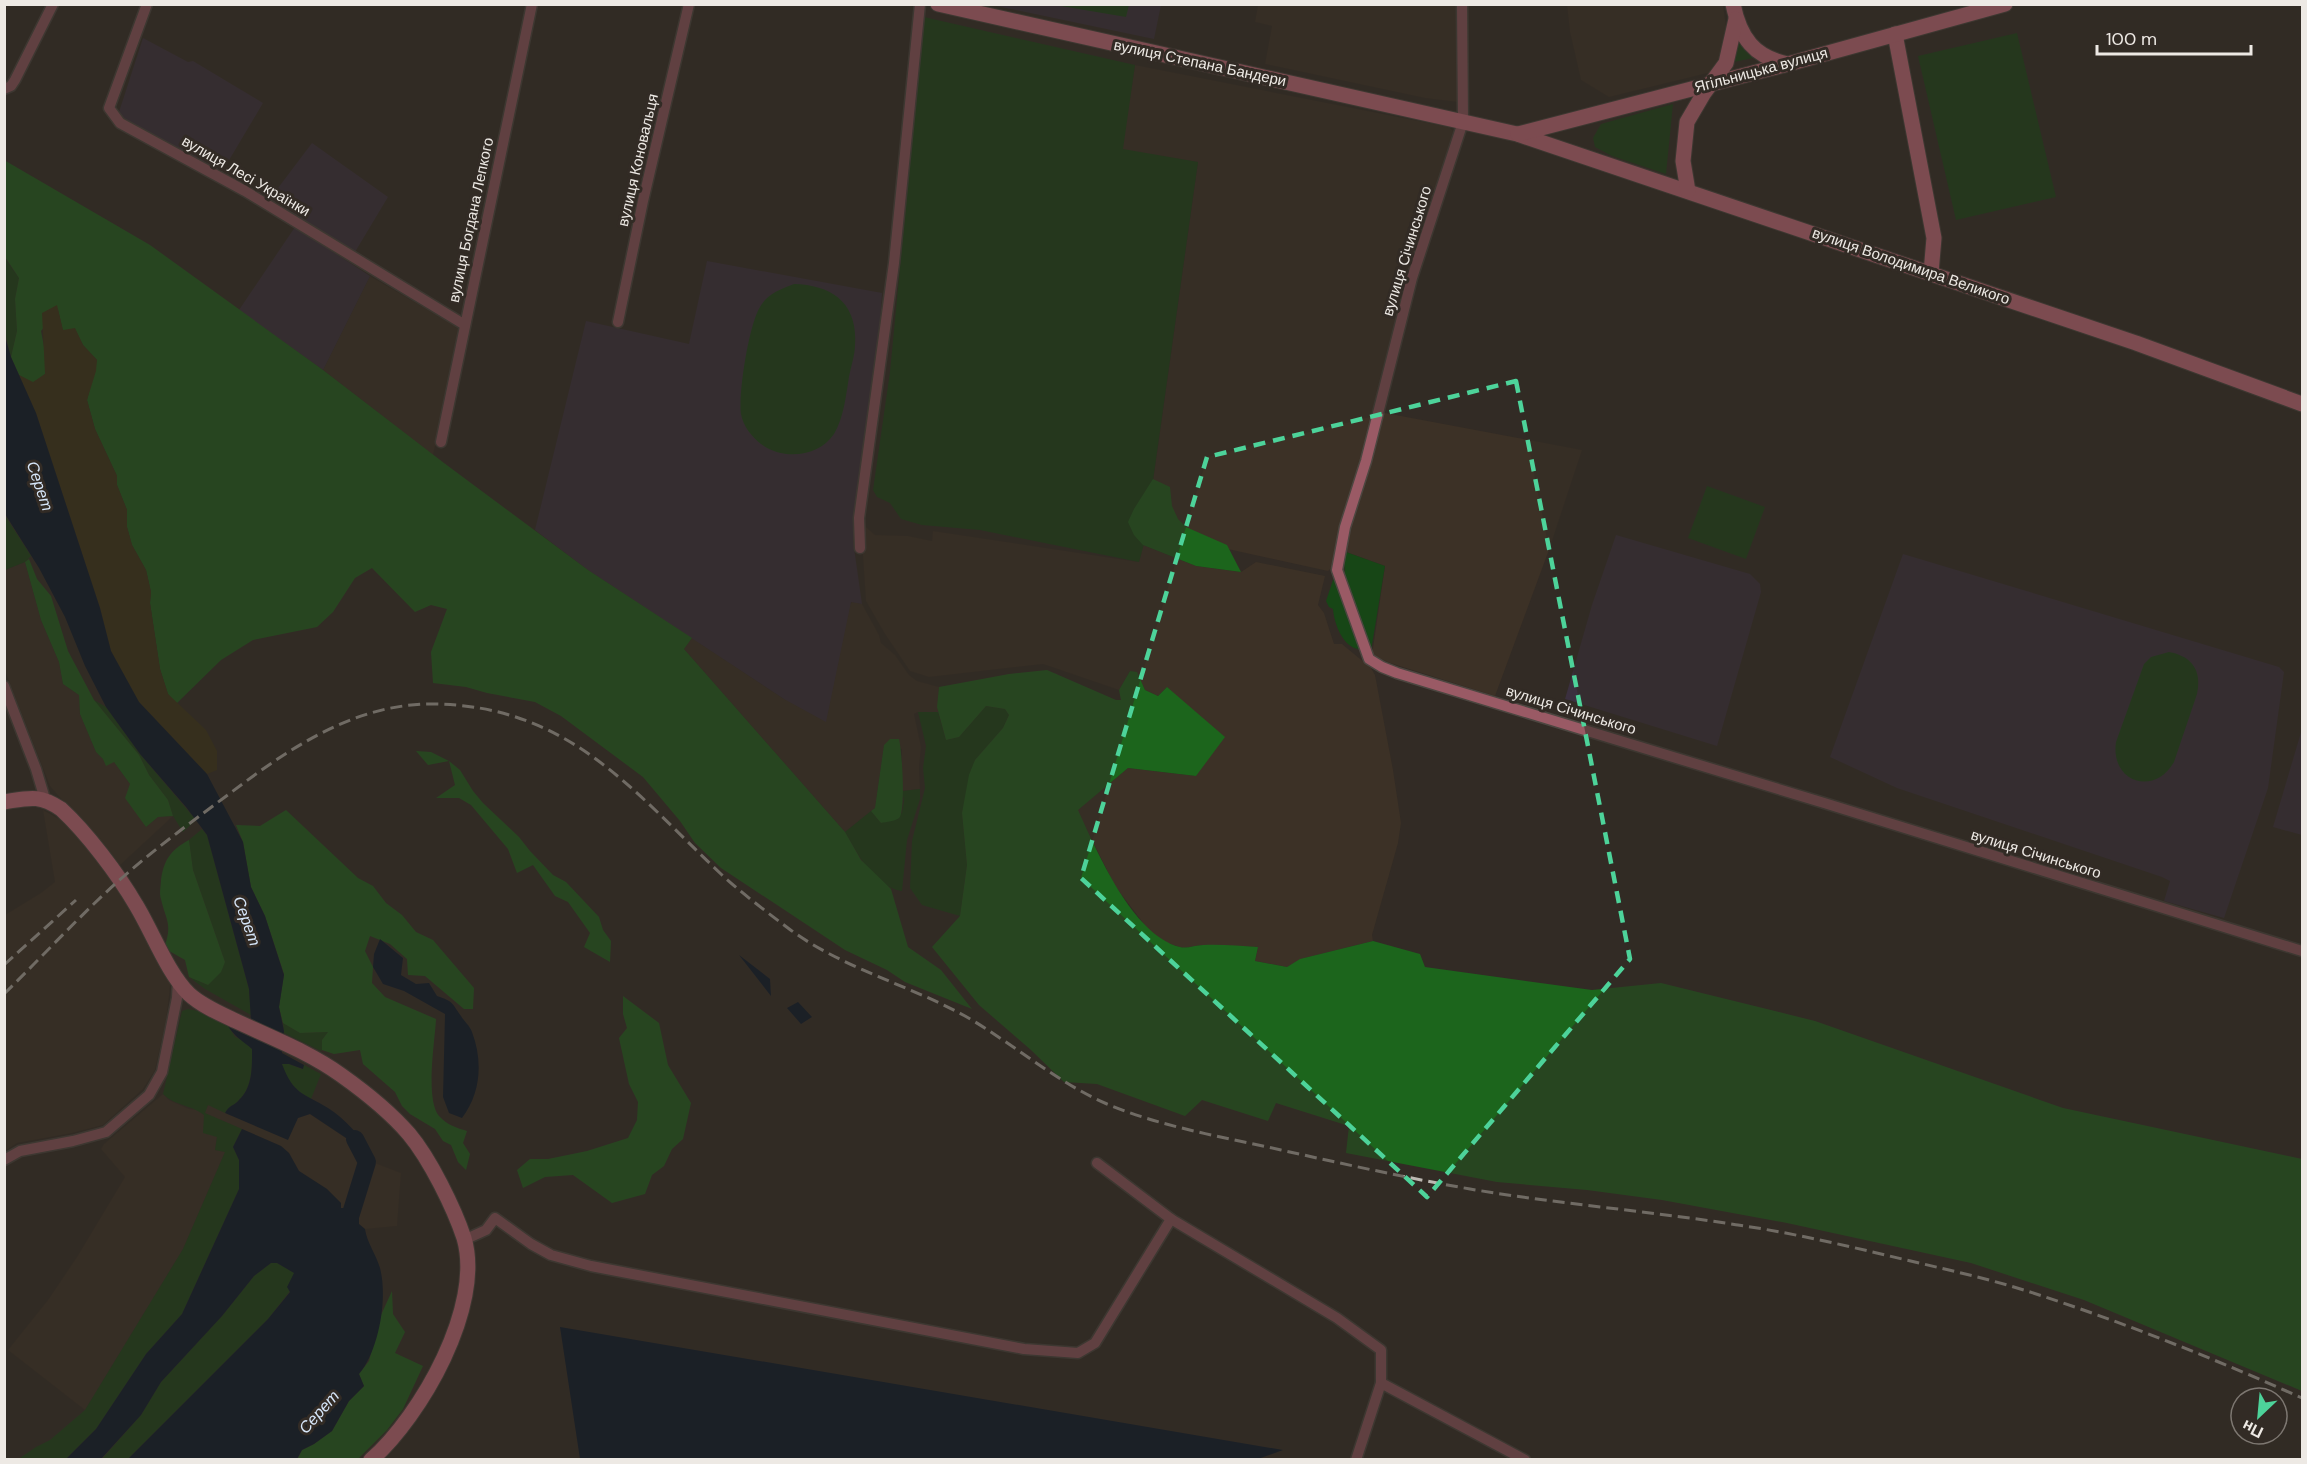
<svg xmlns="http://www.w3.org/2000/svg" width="2307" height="1464" viewBox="0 0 2307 1464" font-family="'DM Sans',sans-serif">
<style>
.built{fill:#3c3126}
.education{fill:#3b303f}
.green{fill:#174616}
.forest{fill:#1c651c}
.sand{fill:#3c3414}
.water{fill:#021329}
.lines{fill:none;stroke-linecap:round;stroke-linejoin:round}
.river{stroke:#021329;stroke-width:18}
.street-casing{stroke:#4c4640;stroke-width:13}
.secondary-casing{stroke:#4c4640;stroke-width:17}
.street{stroke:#9a5a65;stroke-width:10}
.secondary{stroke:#d77185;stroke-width:15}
.rail{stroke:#bcb8b2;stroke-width:3;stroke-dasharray:12 6;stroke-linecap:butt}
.marked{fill:none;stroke:#4dd39a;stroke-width:4.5;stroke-dasharray:12 8;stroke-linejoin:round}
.labels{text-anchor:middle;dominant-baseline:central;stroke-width:6;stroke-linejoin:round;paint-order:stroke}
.street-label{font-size:15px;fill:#ede9e4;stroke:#322b25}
.water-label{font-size:16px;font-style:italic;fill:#d6e6f9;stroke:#322b25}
</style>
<rect width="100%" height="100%" fill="#322b25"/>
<g class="built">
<path d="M1258,5h199l2,39 -1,58 -33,-4 -160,-34 7,-38 -17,-4z"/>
<path d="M1567,5h156l4,28 -4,26 -11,13 -103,25 -28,-17 -11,-48z"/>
<path d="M1135,65l314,62 4,4 -121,436 -4,4 -182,-40 52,-369 -76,-12z"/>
<path d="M370,276l91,53 -28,126 -110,-85z"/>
<path d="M1385,413l197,37 -32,97 -55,149 -105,-33 -18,-8 13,-89 -39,-14 10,-48 12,-29 12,-56z"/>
<path d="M861,526l5,1 9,8 33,1 24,5 1,-10 206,31 4,-17 53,21 45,6 15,-10 69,14 -7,29 6,8 10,31h8l29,24 4,7 18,95 8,53 -3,20 -26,92 1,6 -72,18 -14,8 -32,-6 3,-14 -56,-2 -19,3 -16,-5 -17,-11 -35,-46 -38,-76 51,-42 68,8 -29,-89 -9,9 -13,-6 -8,-17 -7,-2 -11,19 -76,-26 -114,13 -19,-6 -25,-37 -19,-33z"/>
<path d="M25,562l16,58 18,42 4,22 16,11 1,19 16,38 7,7 11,3 16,22 16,43 12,-10 15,-1 -54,50 -69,-80 -45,-115v-101z"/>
<path d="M852,602l10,2 17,31 2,8 14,12 14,20 8,6 22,6 -1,25h-20l-4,2 7,33 -2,21 1,21 -18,2v-42l-18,-3 -9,62 -30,24 -161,-183 8,-11 92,61z"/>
<path d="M43,810l18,10 30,31 36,50 44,75 -2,20 -3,25 -11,49 -12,19 -40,36 -31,8 -55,10 -12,8v-236l36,-22 14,-11z"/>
<path d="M163,1094l6,6 20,9 9,1 6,5 13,22 -2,13 10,2 -42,97 -98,161 -77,-60 40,-50 29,-43 48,-80 -24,-28 3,-5z"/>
<path d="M208,1105l90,13 12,-4 39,26 13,18 39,15 -4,53 -32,3 -6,-5 -8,-22 -5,6h-5v-5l-14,-14 -28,-18 -10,-18 -8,-7 -77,-33z"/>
</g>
<g class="education">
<path d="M992,5h169l-7,34z"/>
<path d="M143,38l45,24 5,-1 70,42 -41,69 -101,-51 -2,-9z"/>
<path d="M312,143l76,54 -33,55 -86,-52z"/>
<path d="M295,227l75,49 -47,94 -84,-60z"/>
<path d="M707,261l175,32 -5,75 -24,173 9,63 -11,-2 -25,120 -42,-23 -196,-129 -53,-40 51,-209 103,23z"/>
<path d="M1616,535l134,39 10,10 1,8 -44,154 -152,-47 27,-94z"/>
<path d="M1903,554l356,107 20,6 5,5 -16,116 -44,130 -60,-17 6,-20 -8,-4 -265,-89 -67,-31z"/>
<path d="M2302,729v106l-29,-8z"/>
</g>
<g class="green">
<path d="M1055,5h74l-3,12z"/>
<path d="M924,17l211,48 -12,84 75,13 -54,382 -5,18 -159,-32 -58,-5 -21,-6 -11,-16 -13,-6 -4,-7 17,-118z"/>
<path d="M2017,33l39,164 -100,23 -38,-164z"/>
<path d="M1739,40l14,18 -19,4z"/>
<path d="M1673,104l-7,70 -54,-18 -17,-9 -2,-9 8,-14z"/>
<path d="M4,257l15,21 -4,21 2,32 -6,26 -6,-24z"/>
<path d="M794,284c38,1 64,19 61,61 0,10 -4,21 -6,32 -3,18 -5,40 -15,57 -16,24 -52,26 -73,10 -9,-7 -18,-18 -20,-30 -3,-20 8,-90 19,-107 7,-13 21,-18 34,-23z"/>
<path d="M1707,486l58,21 -19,52 -58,-21z"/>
<path d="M4,514l27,42 -6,6 -20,8z"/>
<path d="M1346,552l39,14 -14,85 -25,-64 -2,-26z"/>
<path d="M1337,579l24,70c-17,1 -27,-25 -28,-40l-4,-2 -3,-6 7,-21z"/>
<path d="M2169,652c23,4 33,19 28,42l-23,68c-20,35 -64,20 -58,-20l28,-78 7,-7z"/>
<path d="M94,700l12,7 34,47 56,66 -13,12 -10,-16 -5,-16 -19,-25 -10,-20z"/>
<path d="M986,706l19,3 4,6 -6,13 -28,32 -13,53 5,52 -7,51 -38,-11 -12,-17 2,-47 13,-53 -2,-20 3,-22 -8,-34h20l8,28 13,-3z"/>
<path d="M920,789v10l-13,41 -5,51c-28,-4 -44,-37 -57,-59l26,-21 10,12 21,-10 2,-12 -2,-10z"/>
<path d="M202,829l5,6 42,154 2,26 -46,-26 -16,-12 19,8 17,-23 -32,-92 -4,-30z"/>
<path d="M188,1009l15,3 24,12 8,13 8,3 9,9c0,17 1,38 -13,51 -5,6 -10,5 -14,13l-17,-8 -3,8 37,16 -9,18 6,13v29l-57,125 -36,40 -50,75 -30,30 -49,1 19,-13 14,-7 35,-30 98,-161 42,-97 -10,-2 2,-13 -14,-4 1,-18c-12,-10 -29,-9 -41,-21l19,-83z"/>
<path d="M283,1023l17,10 28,-1 -6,8v10l-1,1 -37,-18z"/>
<path d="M281,1064h8l13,5 2,-4 17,9 -10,25c-17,-9 -23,-18 -30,-35z"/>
<path d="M271,1263h6l18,10 -5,18 -22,28 -140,140 -27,1 40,-45 20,-33 61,-66 32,-40z"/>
</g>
<g class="forest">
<path d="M4,160l146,85 173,125 121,93 144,107 104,68 -8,11 161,183 16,28 30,29 17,58 33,23 31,39 -67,-27 -18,-12 -42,-20 -124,-82 -26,-25 -15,-22 -37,-44 -82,-61 -26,-14 -48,-9 -21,-6 -33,-4 -2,-31 16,-43 -16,-4 -16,7 -43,-44 -17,10 -22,34 -16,15 -64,13 -32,20 -45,44 -8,-10 -8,-25 -10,-66 1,-11 -5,-22 -14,-25 -5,-18v-17l-10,-25v-9l-22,-47 -8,-29 10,-40 -14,-15 -8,-16 -12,2 -5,-21 -17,21 4,21v22l-12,9 -14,-8 -8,-18 6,-26 -2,-32 4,-21 -14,-21z"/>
<path d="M1153,479l17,8 2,19 6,13 8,8 41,18 14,27 -45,-6 -53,-21 -9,-10 -6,-13 6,-13z"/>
<path d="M29,559l8,20 14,17 17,55 26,49 45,55 10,20 19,25 5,16 -15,1 -12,10 -21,-29 5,-14 -16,-22 -8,4 -3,-7 -7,-7 -16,-38 -1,-19 -16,-11 -4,-22 -18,-42 -16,-58z"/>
<path d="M1047,670l69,30h5l-2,-10 11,-19 7,1 8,18 13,6 9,-9 58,50 -29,39 -68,-8 -50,42c19,41 54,125 102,137 7,2 15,-2 23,-2 18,-1 37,1 55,2l-3,14 32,6 13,-8 73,-18 47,13 5,13 167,23 69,-7 154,38 248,87 239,51v232l-218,-91 -113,-37 -184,-40 -125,-23 -75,-10 -90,-8 -151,-29 3,-27 -73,-23 -8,18 -66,-21 -17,16 -88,-32 -33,-2 -33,-32 -52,-45 -47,-58 28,-31 7,-51 -5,-52 7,-38 6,-15 28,-32 6,-13 -4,-6 -19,-3 -27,31 -13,3 -9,-33 2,-20 70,-13z"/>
<path d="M890,739h9c3,11 7,73 0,79 -4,3 -13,4 -18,5l-10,-12 4,-3 9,-63z"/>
<path d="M416,751l15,1 18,9 11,9 13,21 10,12 36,34 11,14 23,24 13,7 33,35 4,13 8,11 -1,21 -26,-15 6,-14 -22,-31 -13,-6 -22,-31 -16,8 -9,-24 -37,-44 -12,-7h-23l19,-13 -6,-24 -21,4z"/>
<path d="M286,810l72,68 15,8 13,17 16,12 14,17 17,8 41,48 -1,21h-9l-39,-33 -17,-1 -1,-16 -17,-15 -20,-8 -5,15 8,16 -1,16 13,14 51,22c-1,22 -11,80 3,97 8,9 18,12 28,15l-4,12 7,11 -4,16 -8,-8 -7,-17 -8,-4 -8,-12 -25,-15 -8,-8 -7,-14 -32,-28 -3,-14 -26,4 -12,-4v-10l6,-8 -28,1 -17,-10 -4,-16 5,-33 -19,-58 -14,-29 -8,-45 -7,-17 24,1z"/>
<path d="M189,840l4,30 32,92 -4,10 -13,13 -19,-8 -4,-17 -21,-12c9,-24 2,-27 -3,-49 -2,-6 0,-13 0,-19 3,-21 10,-30 28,-40z"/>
<path d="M623,996l36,27 9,42 23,38 -8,36 -11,10 -8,17 -12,9 -7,19 -33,9 -39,-28 -28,2 -22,11 -6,-18 13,-11h18l39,-8 41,-13 9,-18 1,-18 -9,-18 -10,-46 8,-10 -4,-14z"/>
<path d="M392,1291l1,23 12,18 -10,21 28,13 -20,43 -16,21 -29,29 -61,1 5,-10 12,-6 18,-13 17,-30 15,-15 -5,-12 10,-13 12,-46z"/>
</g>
<path class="sand" d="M57,305l6,25 12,-2 8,17 14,15 -1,11 -9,29 8,29 22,47v9l10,25v17l5,18 14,25 5,22 -1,11 10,66 8,25 38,36 11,21v19l-10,4 -68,-72 -28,-51 -11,-43 -64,-195 -17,-38 14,7 12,-8 -3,-61z"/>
<g class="water">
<path d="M4,333l7,24 25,56 64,195 11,43 28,51 68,72 36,68 8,45 14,29 19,59 -5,32 5,24 -2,22 22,12 -1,4 -14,-5h-7c12,31 20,28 46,44 17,11 31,27 43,43v10l-9,-3 -13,-18 -39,-26 -12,4 -10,22 -63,-27c4,-8 9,-7 14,-13 14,-13 13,-34 13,-51 -9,-8 -19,-13 -25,-25l25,13 -3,-48 -42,-154 -21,-28 -46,-53 -34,-47 -21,-41 -20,-49 -26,-49 -34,-54z"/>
<path d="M380,939l23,19 -2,17 15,9 13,-1 8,13c17,6 14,6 24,20 3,5 9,10 11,16 11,29 9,61 -10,86l-13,-5 -6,-16 2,-83 -41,-23 -21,-7 -10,-17 1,-13z"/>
<path d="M739,955l31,24 1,17z"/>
<path d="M798,1002l14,15 -11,7 -14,-16z"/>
<path d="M242,1129l39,17 8,7 10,18 28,18 14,14v5h5l5,-6 8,3v19l6,5c2,14 11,25 15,39 8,30 -1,82 -21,106l5,12 -15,15 -17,30 -18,13 -12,6 -5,9h-169l140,-140 22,-27 -3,-5 7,-14 -17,-10h-6l-17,13 -32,40 -61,66 -20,33 -40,44h-35l30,-30 50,-75 36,-40 57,-125v-29l-6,-13z"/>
<path d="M560,1327l723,123 -28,10 -675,-1z"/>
</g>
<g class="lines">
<path class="river" d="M350,1226l-1,-6 18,-58 -12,-23"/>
<g class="street-casing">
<g id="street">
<path d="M147,4l-38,104 11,15 125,68 220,134"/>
<path d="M1462,4l1,118 -51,156 -46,183 -21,66 -8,43 32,89 13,8 15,6c302,91 604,184 905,278"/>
<path d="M4,89l7,-3 4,-6 38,-76"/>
<path d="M618,322l25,-121 46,-197"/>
<path d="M441,442l91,-438"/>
<path d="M860,548l-1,-30 35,-255 26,-259"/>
<path d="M4,686l32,83 9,30"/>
<path d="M4,1160l16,-9 53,-10 33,-9 43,-37 13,-23 15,-74 1,-18"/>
<path d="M1171,1219l166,99 44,32v33l-25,77"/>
<path d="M464,1240l22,-10 9,-12 36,26 20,11 40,11 433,83 54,4 17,-10 76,-124 -74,-56"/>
<path d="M1381,1383l144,77"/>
</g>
</g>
<g class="secondary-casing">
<g id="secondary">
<path d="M938,4l579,130 619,209 166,61"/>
<path d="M1733,4c7,34 21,53 55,60"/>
<path d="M1895,34l39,204 -3,35"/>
<path d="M1518,134l270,-70 217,-60"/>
<path d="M1688,191l-5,-30 4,-39 17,-29 22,-30 10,-44"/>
<path d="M4,802c25,-4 35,-8 57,7 26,24 57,65 75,96 16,26 32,69 53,89 13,12 32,20 47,27 36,17 73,31 105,54 24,17 49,37 68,59 21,25 45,74 55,104 20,68 -43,178 -93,222"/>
</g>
</g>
<use href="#street" class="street"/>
<use href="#secondary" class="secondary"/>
<g class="rail">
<path d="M4,965l72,-65"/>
<path d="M4,994c40,-39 78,-81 119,-117 33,-29 67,-54 102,-80 61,-46 126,-93 207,-93 136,1 199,85 290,171 22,20 46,38 70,56 53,38 117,54 173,85 49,28 91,66 142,88 55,23 116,33 174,46 63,14 126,28 189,39 89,15 179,22 268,36 55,8 110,21 164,34 42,10 84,19 125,32 93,30 186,67 275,107"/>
</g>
</g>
<path d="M0 0H2307V1464H0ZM1516,381l114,578 -203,238 -346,-319 126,-421z" fill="#322b25" fill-opacity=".55" fill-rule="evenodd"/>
<path class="marked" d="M1516,381l114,578 -203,238 -346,-319 126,-421z"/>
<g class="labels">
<g class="street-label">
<text transform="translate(1200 63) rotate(12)">вулиця Степана Бандери</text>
<text transform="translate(1761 70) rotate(-15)">Ягільницька вулиця</text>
<text transform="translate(638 160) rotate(-77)">вулиця Коновальця</text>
<text transform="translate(246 176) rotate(30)">вулиця Лесі Українки</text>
<text transform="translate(471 220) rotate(-78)">вулиця Богдана Лепкого</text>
<text transform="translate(1407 251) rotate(-73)">вулиця Січинського</text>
<text transform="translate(1911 266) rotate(19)">вулиця Володимира Великого</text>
<text transform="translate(1571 710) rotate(17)">вулиця Січинського</text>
<text transform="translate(2036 854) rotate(17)">вулиця Січинського</text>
</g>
<g class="water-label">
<text transform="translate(40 486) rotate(71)">Серет</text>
<text transform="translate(247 921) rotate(70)">Серет</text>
<text transform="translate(319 1412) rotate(-48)">Серет</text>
</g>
</g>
<rect width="2307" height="1464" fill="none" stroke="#ede9e4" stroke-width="12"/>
<g transform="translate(2259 1416) rotate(206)"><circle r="28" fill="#322b25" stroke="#7d7771" stroke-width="1.5"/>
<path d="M0-4.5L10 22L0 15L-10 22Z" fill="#4dd39a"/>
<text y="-9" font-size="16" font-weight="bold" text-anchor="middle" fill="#ede9e4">Пн</text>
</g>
<path d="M2097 45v9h154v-9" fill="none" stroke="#ede9e4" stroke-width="3"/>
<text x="2106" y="45" font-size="18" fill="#ede9e4" stroke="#322b25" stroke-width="4.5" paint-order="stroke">100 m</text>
</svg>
